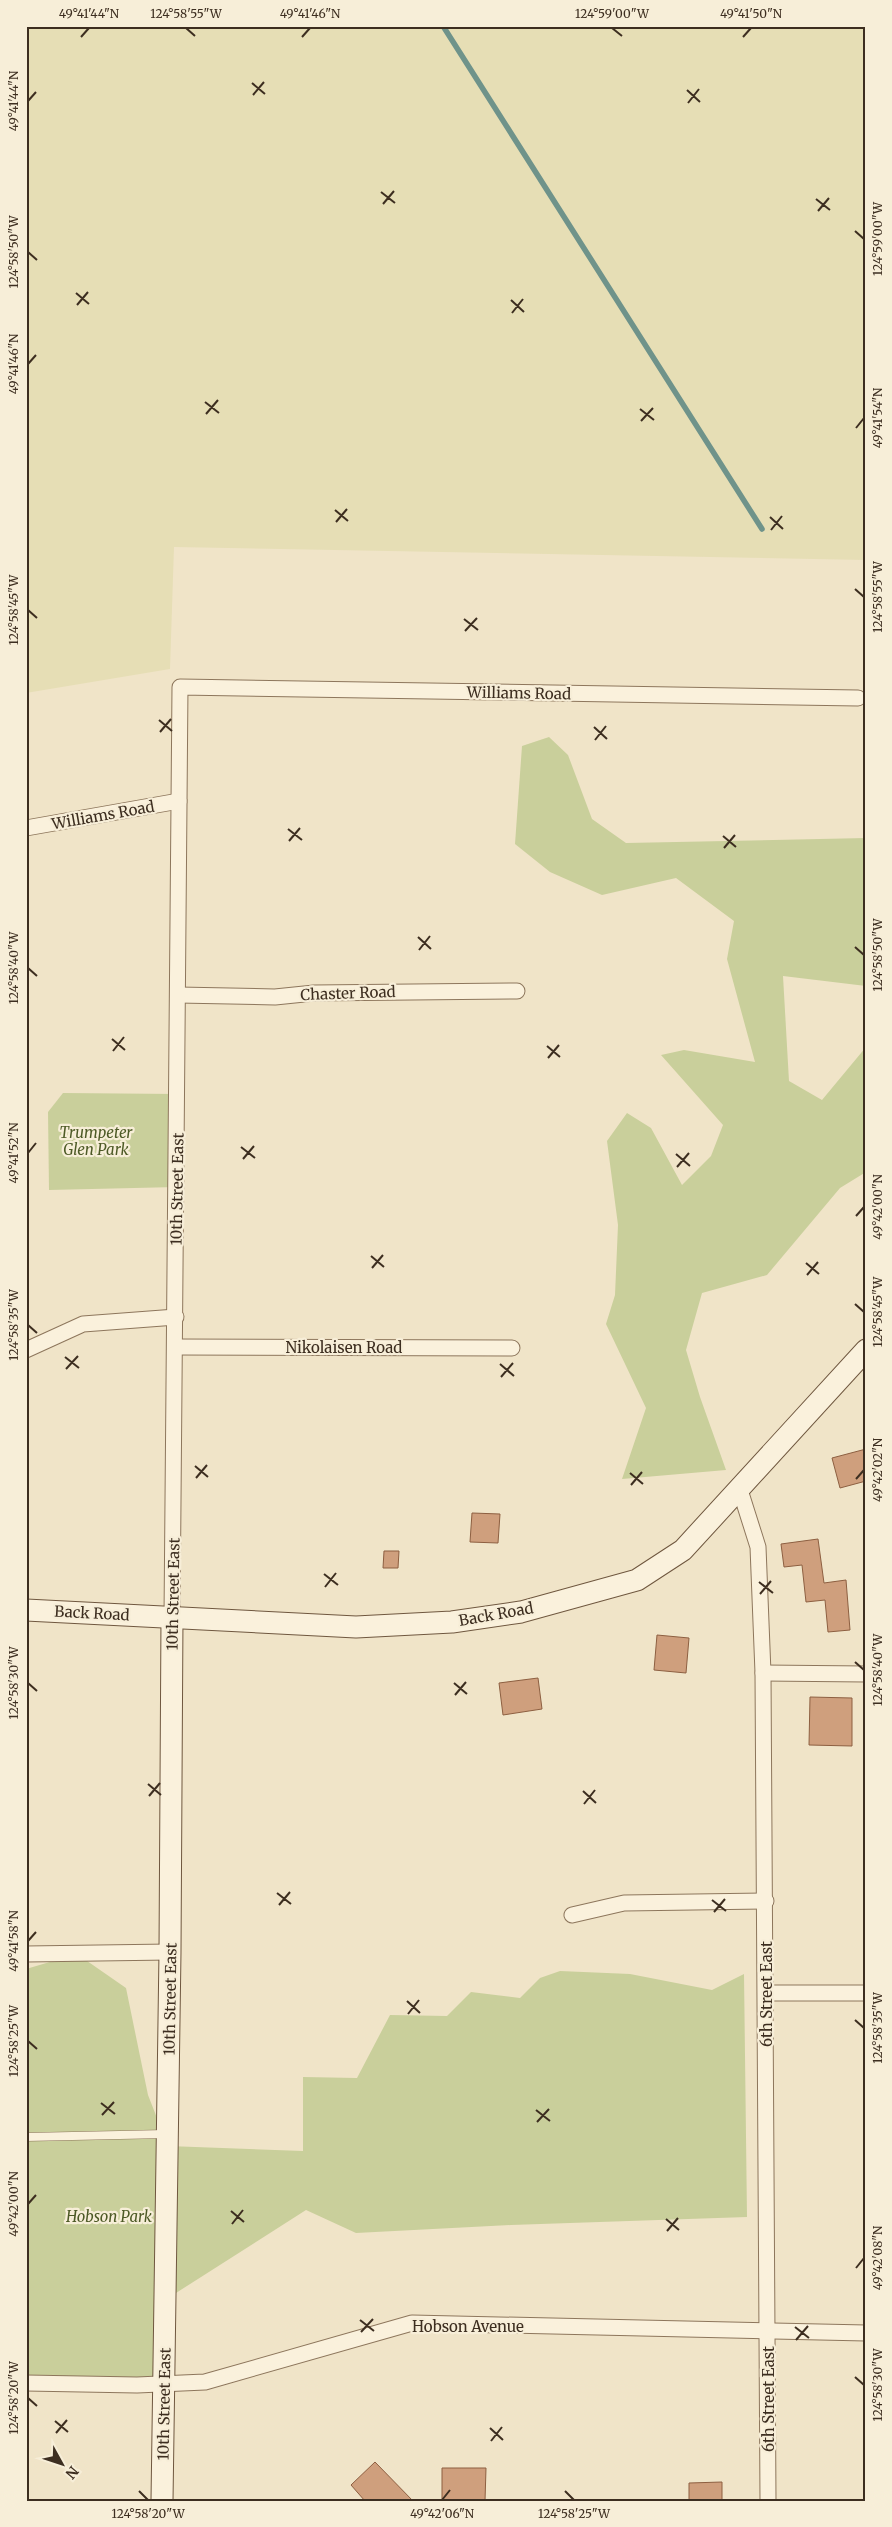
<svg xmlns="http://www.w3.org/2000/svg" width="892" height="2527" viewBox="0 0 892 2527" font-family="Merriweather,serif">
<style>
.farmland{fill:#e6deb5}
.green{fill:#c9cf9b}
.lines{fill:none;stroke-linecap:round;stroke-linejoin:round}
.stream{stroke:#6f938a;stroke-width:5.5}
.building{fill:#cf9f7d;stroke:#8d5f41}
.lane-casing{stroke:#8d765c;stroke-width:9}
.street-casing{stroke:#8d765c;stroke-width:17}
.secondary-casing{stroke:#6f573f;stroke-width:23}
.lane{stroke:#faf1dc;stroke-width:8}
.street{stroke:#faf1dc;stroke-width:15}
.secondary{stroke:#faf1dc;stroke-width:21}
.ticks{fill:none;stroke:#3d2e20;stroke-width:2}
.labels{text-anchor:middle;dominant-baseline:central;stroke-width:4.5;stroke-linejoin:round;paint-order:stroke}
.street-label{font-size:15px;fill:#3d2e20;stroke:#f7eed8}
.park-label{font-size:15px;font-style:italic;fill:#4d5a26;stroke:#f7eed8}
.neatline{fill:none;stroke:#3d2e20;stroke-width:2}
.ticks-label{font-size:12px;text-anchor:middle;fill:#3d2e20}
</style>
<rect width="100%" height="100%" fill="#f0e4c8"/>
<path class="farmland" d="M26,26h840v534l-692,-13 -4,122 -144,24z"/>
<g class="green">
<path d="M549,737l19,18 24,64 34,24 240,-5v148l-83,-10 6,105 33,19 44,-53v125l-26,16 -73,87 -65,18 -16,57 14,47 26,73 -104,9 24,-71 -40,-84 9,-29 3,-70 -11,-84 20,-28 24,15 31,57 29,-29 12,-31 -62,-70 23,-5 71,12 -28,-103 7,-38 -58,-43 -74,17 -52,-23 -35,-28 7,-98z"/>
<path d="M63,1093l115,1 -1,93 -128,3 -1,-78z"/>
<path d="M77,1954l49,34 22,107 20,51 135,5v-74l54,1 33,-63 57,1 24,-24 49,6 20,-20 20,-7 70,3 82,16 32,-16 3,243 -236,8 -155,8 -50,-23 -141,90 -1,84 -138,-1v-414z"/>
</g>
<g class="lines">
<path class="stream" d="M443,26l319,503"/>
</g>
<g class="building">
<path d="M866,1449v32l-26,7 -8,-30z"/>
<path d="M472,1513l28,1 -2,29 -28,-1z"/>
<path d="M818,1539l6,44 22,-3 4,50 -22,2 -3,-32 -19,2 -4,-37 -18,2 -3,-23z"/>
<path d="M384,1551h15l-1,17h-15z"/>
<path d="M657,1635l32,3 -3,35 -32,-3z"/>
<path d="M538,1678l4,31 -39,6 -4,-32z"/>
<path d="M810,1697l42,1v48l-43,-1z"/>
<path d="M375,2462l38,39h-48l-14,-16z"/>
<path d="M442,2468h44l-1,33h-43z"/>
<path d="M722,2482v19h-33v-18z"/>
</g>
<g class="lines">
<g class="lane-casing">
<path id="lane" d="M26,2137l140,-3"/>
</g>
<g class="street-casing">
<g id="street">
<path d="M26,828l153,-27"/>
<path d="M178,995l97,2 39,-4 203,-2"/>
<path d="M176,1347l336,1"/>
<path d="M26,1350l57,-26 93,-7"/>
<path d="M740,1490l18,57 5,126 5,828"/>
<path d="M172,1617l8,-930 678,11"/>
<path d="M763,1673l103,1"/>
<path d="M572,1915l52,-12 142,-2"/>
<path d="M26,1954l144,-2"/>
<path d="M766,1993h100"/>
<path d="M26,2383l111,2 68,-3 207,-59 454,10"/>
</g>
</g>
<g class="secondary-casing">
<g id="secondary">
<path d="M26,1610l330,17 96,-5 69,-10 116,-32 46,-30 183,-200"/>
<path d="M162,2501l8,-549 2,-335"/>
</g>
</g>
<use href="#lane" class="lane"/>
<use href="#street" class="street"/>
<use href="#secondary" class="secondary"/>
</g>
<path class="ticks" d="M186,28l9,8M612,28l10,8M81,37l8,-9M302,37l8,-9M743,37l8,-9M252,83l13,11M687,90l13,12M253,95l11,-13M28,101l8,-9M688,103l11,-14M381,192l14,11M816,199l14,11M383,204l11,-13M818,211l11,-13M855,231l9,8M28,252l9,8M76,293l13,11M511,300l13,12M77,305l11,-13M512,313l11,-14M28,364l8,-9M205,402l14,11M640,409l14,11M206,414l12,-14M641,421l12,-13M856,428l8,-10M335,510l13,11M770,517l13,12M336,522l11,-13M771,530l11,-14M855,589l9,8M28,610l9,8M464,619l14,11M465,631l12,-13M159,720l13,11M594,727l13,12M160,732l11,-13M595,740l11,-14M288,829l14,11M723,836l13,11M289,841l11,-13M724,848l11,-13M418,937l13,12M855,947l9,8M419,950l11,-14M28,968l9,8M112,1039l13,11M547,1046l13,11M113,1051l11,-14M548,1058l11,-13M241,1147l14,11M28,1153l8,-10M676,1154l14,12M243,1159l11,-13M677,1167l12,-14M856,1216l8,-9M371,1256l13,11M806,1263l13,11M372,1268l11,-13M807,1275l11,-13M855,1304l9,8M28,1325l9,8M65,1357l14,11M500,1364l14,12M66,1369l12,-13M501,1377l12,-14M195,1466l13,11M630,1473l13,11M196,1478l11,-13M856,1479l8,-9M631,1485l11,-13M324,1574l14,11M759,1582l14,11M325,1587l11,-14M760,1594l11,-13M855,1662l9,8M28,1683l9,8M454,1683l13,11M455,1695l11,-13M148,1784l13,11M583,1791l13,12M149,1796l11,-13M584,1804l11,-14M277,1893l14,11M712,1900l14,11M279,1905l11,-13M714,1912l11,-13M28,1941l8,-9M407,2001l13,12M408,2014l11,-14M855,2020l9,8M28,2041l9,8M101,2103l14,11M536,2110l14,11M102,2115l12,-13M537,2122l12,-13M28,2204l8,-9M231,2211l13,11M666,2219l13,11M232,2224l11,-14M667,2231l11,-13M856,2268l8,-10M360,2320l14,11M795,2327l14,11M361,2332l12,-13M796,2340l12,-14M855,2377l9,8M28,2398l9,8M55,2421l13,11M490,2428l13,12M56,2433l11,-13M491,2441l11,-14M139,2491l9,9M565,2491l9,9M442,2500l8,-10"/>
<g class="labels">
<g class="street-label">
<text transform="translate(519 693) rotate(1)">Williams Road</text>
<text transform="translate(103 815) rotate(-10)">Williams Road</text>
<text transform="translate(348 993) rotate(-2)">Chaster Road</text>
<text transform="translate(177 1189) rotate(-89)">10th Street East</text>
<text x="344" y="1347">Nikolaisen Road</text>
<text transform="translate(173 1594) rotate(-89)">10th Street East</text>
<text transform="translate(92 1613) rotate(3)">Back Road</text>
<text transform="translate(496 1614) rotate(-10)">Back Road</text>
<text transform="translate(766 1994) rotate(-90)">6th Street East</text>
<text transform="translate(170 1999) rotate(-89)">10th Street East</text>
<text x="468" y="2326">Hobson Avenue</text>
<text transform="translate(768 2399) rotate(-90)">6th Street East</text>
<text transform="translate(164 2404) rotate(-89)">10th Street East</text>
</g>
<g class="park-label">
<text x="96" y="1132">Trumpeter<tspan x="96" dy="17">Glen Park</tspan></text>
<text x="109" y="2216">Hobson Park</text>
</g>
</g>
<rect width="892" height="2527" fill="none" stroke="#f7eed8" stroke-width="55"/>
<g transform="translate(62 2464) rotate(130)" stroke="#f7eed8" stroke-width="4" paint-order="stroke">
<path d="M0-4L9 19L0 12L-9 19Z" fill="#3d2e20"/>
<text y="-8" font-size="14" font-weight="bold" text-anchor="middle" fill="#3d2e20">N</text>
</g>
<rect x="28" y="28" width="836" height="2472" class="neatline"/>
<g class="ticks-label">
<text x="89" y="18">49°41'44"N</text>
<text x="186" y="18">124°58'55"W</text>
<text x="310" y="18">49°41'46"N</text>
<text x="612" y="18">124°59'00"W</text>
<text x="751" y="18">49°41'50"N</text>
<text transform="translate(14 101) rotate(-90)" y="4">49°41'44"N</text>
<text transform="translate(878 239) rotate(-90)" y="4">124°59'00"W</text>
<text transform="translate(14 252) rotate(-90)" y="4">124°58'50"W</text>
<text transform="translate(14 364) rotate(-90)" y="4">49°41'46"N</text>
<text transform="translate(878 418) rotate(-90)" y="4">49°41'54"N</text>
<text transform="translate(878 597) rotate(-90)" y="4">124°58'55"W</text>
<text transform="translate(14 610) rotate(-90)" y="4">124°58'45"W</text>
<text transform="translate(878 955) rotate(-90)" y="4">124°58'50"W</text>
<text transform="translate(14 968) rotate(-90)" y="4">124°58'40"W</text>
<text transform="translate(14 1153) rotate(-90)" y="4">49°41'52"N</text>
<text transform="translate(878 1207) rotate(-90)" y="4">49°42'00"N</text>
<text transform="translate(878 1312) rotate(-90)" y="4">124°58'45"W</text>
<text transform="translate(14 1325) rotate(-90)" y="4">124°58'35"W</text>
<text transform="translate(878 1470) rotate(-90)" y="4">49°42'02"N</text>
<text transform="translate(878 1670) rotate(-90)" y="4">124°58'40"W</text>
<text transform="translate(14 1683) rotate(-90)" y="4">124°58'30"W</text>
<text transform="translate(14 1941) rotate(-90)" y="4">49°41'58"N</text>
<text transform="translate(878 2028) rotate(-90)" y="4">124°58'35"W</text>
<text transform="translate(14 2041) rotate(-90)" y="4">124°58'25"W</text>
<text transform="translate(14 2204) rotate(-90)" y="4">49°42'00"N</text>
<text transform="translate(878 2258) rotate(-90)" y="4">49°42'08"N</text>
<text transform="translate(878 2385) rotate(-90)" y="4">124°58'30"W</text>
<text transform="translate(14 2398) rotate(-90)" y="4">124°58'20"W</text>
<text x="148" y="2518">124°58'20"W</text>
<text x="442" y="2518">49°42'06"N</text>
<text x="574" y="2518">124°58'25"W</text>
</g>
</svg>
